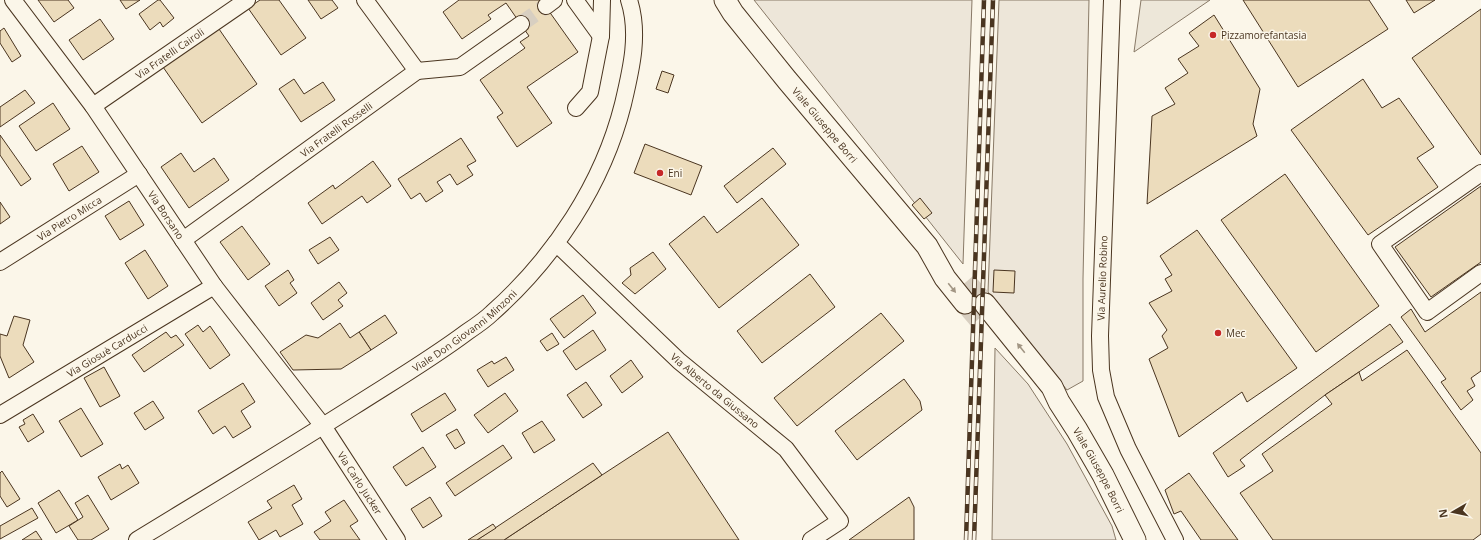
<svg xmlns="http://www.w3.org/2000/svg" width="1481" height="540" viewBox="0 0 1481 540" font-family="'Open Sans',sans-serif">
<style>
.green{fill:#ede6d9;stroke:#887966}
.parking{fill:#ede7d9;stroke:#887966}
.building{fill:#ecdcbc;stroke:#4a3520}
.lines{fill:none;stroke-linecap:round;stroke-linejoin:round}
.minor-tunnel{stroke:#d8cfc1;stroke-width:16;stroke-dasharray:16 8;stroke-linecap:butt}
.major-tunnel{stroke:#d8cfc1;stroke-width:21;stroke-dasharray:21 10;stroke-linecap:butt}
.minor-casing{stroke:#4a3520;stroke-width:18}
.major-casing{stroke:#4a3520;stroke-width:23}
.minor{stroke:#fbf6e9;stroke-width:16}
.major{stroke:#fbf6e9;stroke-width:21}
.rail-casing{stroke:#4a3520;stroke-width:4.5}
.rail{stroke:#fbf6e9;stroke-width:3;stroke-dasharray:9;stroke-linecap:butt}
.oneway{fill:#a29684}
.poi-dot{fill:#c62828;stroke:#fbf6e9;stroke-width:1.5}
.labels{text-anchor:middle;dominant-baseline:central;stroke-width:3;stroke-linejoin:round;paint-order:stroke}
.poi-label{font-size:10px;fill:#4a3520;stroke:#fbf6e9;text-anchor:start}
.street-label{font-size:10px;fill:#4a3520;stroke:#fbf6e9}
</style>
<rect width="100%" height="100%" fill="#fbf6e9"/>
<g class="green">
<path d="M754,0h218l-9,264z"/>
<path d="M999,0h90l-6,279v102l-16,9 -79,-98z"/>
<path d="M995,348l33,36 39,60 45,82 4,14h-124z"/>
</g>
<path class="parking" d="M1141,0h69l-76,52z"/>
<g class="building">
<path d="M38,0h30l6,8 -20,14z"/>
<path d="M120,0h20l-14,9z"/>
<path d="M158,0h2l14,18 -11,9 -3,-5 -10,8 -11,-16z"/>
<path d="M260,0h19l27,38 -25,17 -33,-47z"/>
<path d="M308,0h24l6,8 -17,11z"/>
<path d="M459,0h82l37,52 -51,35 25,36 -35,24 -20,-30 6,-4 -23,-33 45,-32 -5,-6 9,-6 -23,-33 -18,12 3,4 -29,20 -19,-27z"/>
<path d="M1243,0h126l19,29 -90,58z"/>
<path d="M1406,0h29l-21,13z"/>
<path d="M1481,9v146l-69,-97z"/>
<path d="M1214,15l46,74 -7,35 4,12 -110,68 5,-88 23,-12 -10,-16 23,-15 -10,-14 21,-13 -10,-13z"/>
<path d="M100,19l14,20 -31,21 -14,-20z"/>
<path d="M4,28l17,28 -9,6 -12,-19v-12z"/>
<path d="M219,29l38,55 -55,39 -39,-56z"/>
<path d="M662,71l12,4 -6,18 -12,-4z"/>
<path d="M294,79l10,15 19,-12 12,18 -34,22 -22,-33z"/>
<path d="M1363,79l19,29 17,-10 35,49 -17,11 21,29 -70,48 -77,-105z"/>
<path d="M25,90l10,13 -35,24v-20z"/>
<path d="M53,103l17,26 -34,22 -17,-25z"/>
<path d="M0,135l31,44 -10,7 -21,-31z"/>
<path d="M461,138l15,23 -9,5 6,9 -16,10 -7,-11 -13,8 6,9 -17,11 -6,-9 -9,6 -13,-20z"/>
<path d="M645,144l57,22 -11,29 -57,-22z"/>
<path d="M82,146l17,26 -30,19 -16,-27z"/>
<path d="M773,148l13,16 -49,39 -13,-17z"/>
<path d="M181,153l13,19 20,-14 15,22 -40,28 -28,-41z"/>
<path d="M373,161l18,25 -24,17 -5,-7 -40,28 -14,-21 25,-18 2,4z"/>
<path d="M1285,174l94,132 -63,46 -95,-132z"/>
<path d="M1481,186v76l-50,35 -36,-50z"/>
<path d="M762,198l37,47 -80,63 -50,-64 35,-28 13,17z"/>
<path d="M920,198l12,15 -8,6 -12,-14z"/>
<path d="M129,201l15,24 -24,15 -15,-24z"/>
<path d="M0,202l10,15 -10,7z"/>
<path d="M242,226l28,38 -22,16 -28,-38z"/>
<path d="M1197,230l100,138 -50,34 -5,-10 -63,45 -30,-78 19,-11 -6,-12 5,-6 -18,-27 23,-12 -7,-12 7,-4 -12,-19z"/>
<path d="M330,237l9,13 -21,14 -9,-14z"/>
<path d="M145,250l23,36 -20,13 -23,-36z"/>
<path d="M653,252l13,17 -31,25 -13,-11 9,-8 -1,-7z"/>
<path d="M288,270l6,10 -4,3 7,10 -18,13 -14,-20z"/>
<path d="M994,270l21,1 -1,22 -21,-1z"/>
<path d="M810,274l25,33 -73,56 -25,-32z"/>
<path d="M339,282l8,11 -9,7 5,6 -20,14 -12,-17z"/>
<path d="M1481,292v79l-10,7 4,8 -8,5 6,9 -12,10 -20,-28 5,-3 -45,-62 10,-8 14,23z"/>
<path d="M583,295l13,18 -32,25 -14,-19z"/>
<path d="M881,313l23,28 -107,85 -23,-28z"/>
<path d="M385,315l12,18 -26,17 -12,-18z"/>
<path d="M14,316l16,4 -7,25 11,17 -25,16 -9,-22v-22l7,2z"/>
<path d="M340,323l10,15 9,-6 12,18 -30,19 -48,1 -13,-18 26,-17 12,3z"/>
<path d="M1390,324l13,18 -78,53 -85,65 5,6 -17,11 -15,-24z"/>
<path d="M198,325l5,7 7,-6 20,29 -20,14 -25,-35z"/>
<path d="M593,330l13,20 -30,20 -13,-19z"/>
<path d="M166,332l5,6 5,-3 8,10 -40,27 -12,-17z"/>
<path d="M552,333l7,11 -12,7 -7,-10z"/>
<path d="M1407,350l74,103v81l-8,6h-200l-33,-47 33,-22 -11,-17 70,-50 -7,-9 34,-23 3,9z"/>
<path d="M506,357l8,13 -26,17 -11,-17 15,-9 2,3z"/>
<path d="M631,360l12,17 -21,16 -12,-17z"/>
<path d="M104,367l16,29 -20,11 -16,-29z"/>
<path d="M904,379l16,22 2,9 -65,50 -22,-29z"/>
<path d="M586,382l16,23 -19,13 -16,-23z"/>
<path d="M243,383l12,19 -14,9 10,16 -18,11 -8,-12 -12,8 -15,-23z"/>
<path d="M445,393l11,17 -34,22 -11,-18z"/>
<path d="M505,393l13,18 -30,22 -14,-18z"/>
<path d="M153,401l11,17 -19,12 -11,-17z"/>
<path d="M81,408l22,36 -22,13 -22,-36z"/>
<path d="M33,414l11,18 -16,10 -9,-15 6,-3 -2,-4z"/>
<path d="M542,421l13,19 -21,13 -12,-20z"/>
<path d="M457,429l8,14 -10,6 -9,-14z"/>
<path d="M668,432l71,108h-235l98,-65z"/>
<path d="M503,445l9,13 -57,38 -9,-13z"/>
<path d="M423,447l13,20 -30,19 -13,-19z"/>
<path d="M593,463l9,12 -98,65h-27z"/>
<path d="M120,464l2,5 6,-4 11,18 -28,17 -13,-23z"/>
<path d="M2,471l18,28 -13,8 -7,-11v-23z"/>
<path d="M1189,473l49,67h-37l-20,-29 -7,3 -9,-24z"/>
<path d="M294,485l8,14 -10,6 11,19 -23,13 -4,-7 -17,10 -11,-18 24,-14 -5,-7z"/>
<path d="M59,490l19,30 -22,13 -18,-30z"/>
<path d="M88,495l21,34 -18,11h-13l-9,-14 14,-9 -8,-14z"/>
<path d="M430,497l12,19 -19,12 -12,-19z"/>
<path d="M909,497l5,10v33h-65z"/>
<path d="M344,500l14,21 -8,5 10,14h-40l-6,-8 17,-11 -6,-9z"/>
<path d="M32,508l6,10 -38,21v-13z"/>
<path d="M493,524l3,4 -19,12h-9z"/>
<path d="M36,531l6,9h-20z"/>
</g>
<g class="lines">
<path class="minor-tunnel" d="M521,24l25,-18"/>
<g class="major-tunnel">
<path d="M966,282l19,22"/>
<path d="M965,303l19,22"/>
</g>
<g class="minor-casing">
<g id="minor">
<path id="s1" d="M13,0l80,106 121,180 109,140 74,114"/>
<path d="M575,0l26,36"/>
<path d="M1112,0l-12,336 1,34 5,27 22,52 47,91"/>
<path d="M546,6l8,-6"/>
<path d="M417,71l43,-4 61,-43"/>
<path id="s2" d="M93,106l154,-106"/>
<path d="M576,108l14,-16 11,-56 1,-36"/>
<path d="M1481,173l-101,71 47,68 54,-39"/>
<path id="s3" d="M183,240l234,-169 -52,-71"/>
<path id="s4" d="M556,243l123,118 107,88 54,72 -29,19"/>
<path id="s5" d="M0,262l139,-88"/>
<path id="s6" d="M0,415l214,-129"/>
<path id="s7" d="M137,540c72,-44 145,-88 216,-133 39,-25 78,-48 114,-75 9,-6 18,-12 25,-19 62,-55 111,-129 131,-209 8,-34 17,-70 6,-104"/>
</g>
</g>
<g class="major-casing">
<g id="major">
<path id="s8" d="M725,0l8,13 54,67 140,166 18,32 20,25"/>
<path id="s9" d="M985,304l67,83 7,15 18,28 26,45 32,65"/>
</g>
</g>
<use href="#minor" class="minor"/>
<use href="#major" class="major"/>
<g class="rail-casing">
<g id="rail">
<path d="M966,540l18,-540"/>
<path d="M974,540l19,-540"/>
</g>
</g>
<use href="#rail" class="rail"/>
</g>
<defs><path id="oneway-solid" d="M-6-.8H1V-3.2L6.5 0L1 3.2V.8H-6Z"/></defs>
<g class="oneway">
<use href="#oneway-solid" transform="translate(952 288) rotate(51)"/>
<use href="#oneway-solid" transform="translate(1021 348) rotate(-129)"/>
</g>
<g class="poi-dot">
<circle cx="1213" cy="35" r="4"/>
<circle cx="660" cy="173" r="4"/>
<circle cx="1218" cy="333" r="4"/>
</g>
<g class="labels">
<g class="poi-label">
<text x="1221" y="35">Pizzamorefantasia</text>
<text x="668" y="173">Eni</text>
<text x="1226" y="333">Mec</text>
</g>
<g class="street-label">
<text stroke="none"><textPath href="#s2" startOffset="93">Via Fratelli Cairoli</textPath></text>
<text stroke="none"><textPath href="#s8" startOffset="160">Viale Giuseppe Borri</textPath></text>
<text stroke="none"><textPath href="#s3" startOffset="189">Via Fratelli Rosselli</textPath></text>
<text stroke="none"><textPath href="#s1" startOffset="264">Via Borsano</textPath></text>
<text stroke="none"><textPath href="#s5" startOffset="82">Via Pietro Micca</textPath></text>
<text transform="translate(1102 278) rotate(-88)">Via Aurelio Robino</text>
<text stroke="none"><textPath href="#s7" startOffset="389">Viale Don Giovanni Minzoni</textPath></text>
<text stroke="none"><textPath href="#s6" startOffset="125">Via Giosuè Carducci</textPath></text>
<text stroke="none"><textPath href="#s4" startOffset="217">Via Alberto da Giussano</textPath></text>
<text stroke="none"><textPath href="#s9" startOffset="202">Viale Giuseppe Borri</textPath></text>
<text stroke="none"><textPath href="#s1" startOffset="595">Via Carlo Jucker</textPath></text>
</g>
</g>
<g transform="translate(1453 512) rotate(261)" stroke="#fbf6e9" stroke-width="3" paint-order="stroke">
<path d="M0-3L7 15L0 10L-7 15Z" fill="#4a3520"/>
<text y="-6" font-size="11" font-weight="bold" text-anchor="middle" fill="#4a3520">N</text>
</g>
</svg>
